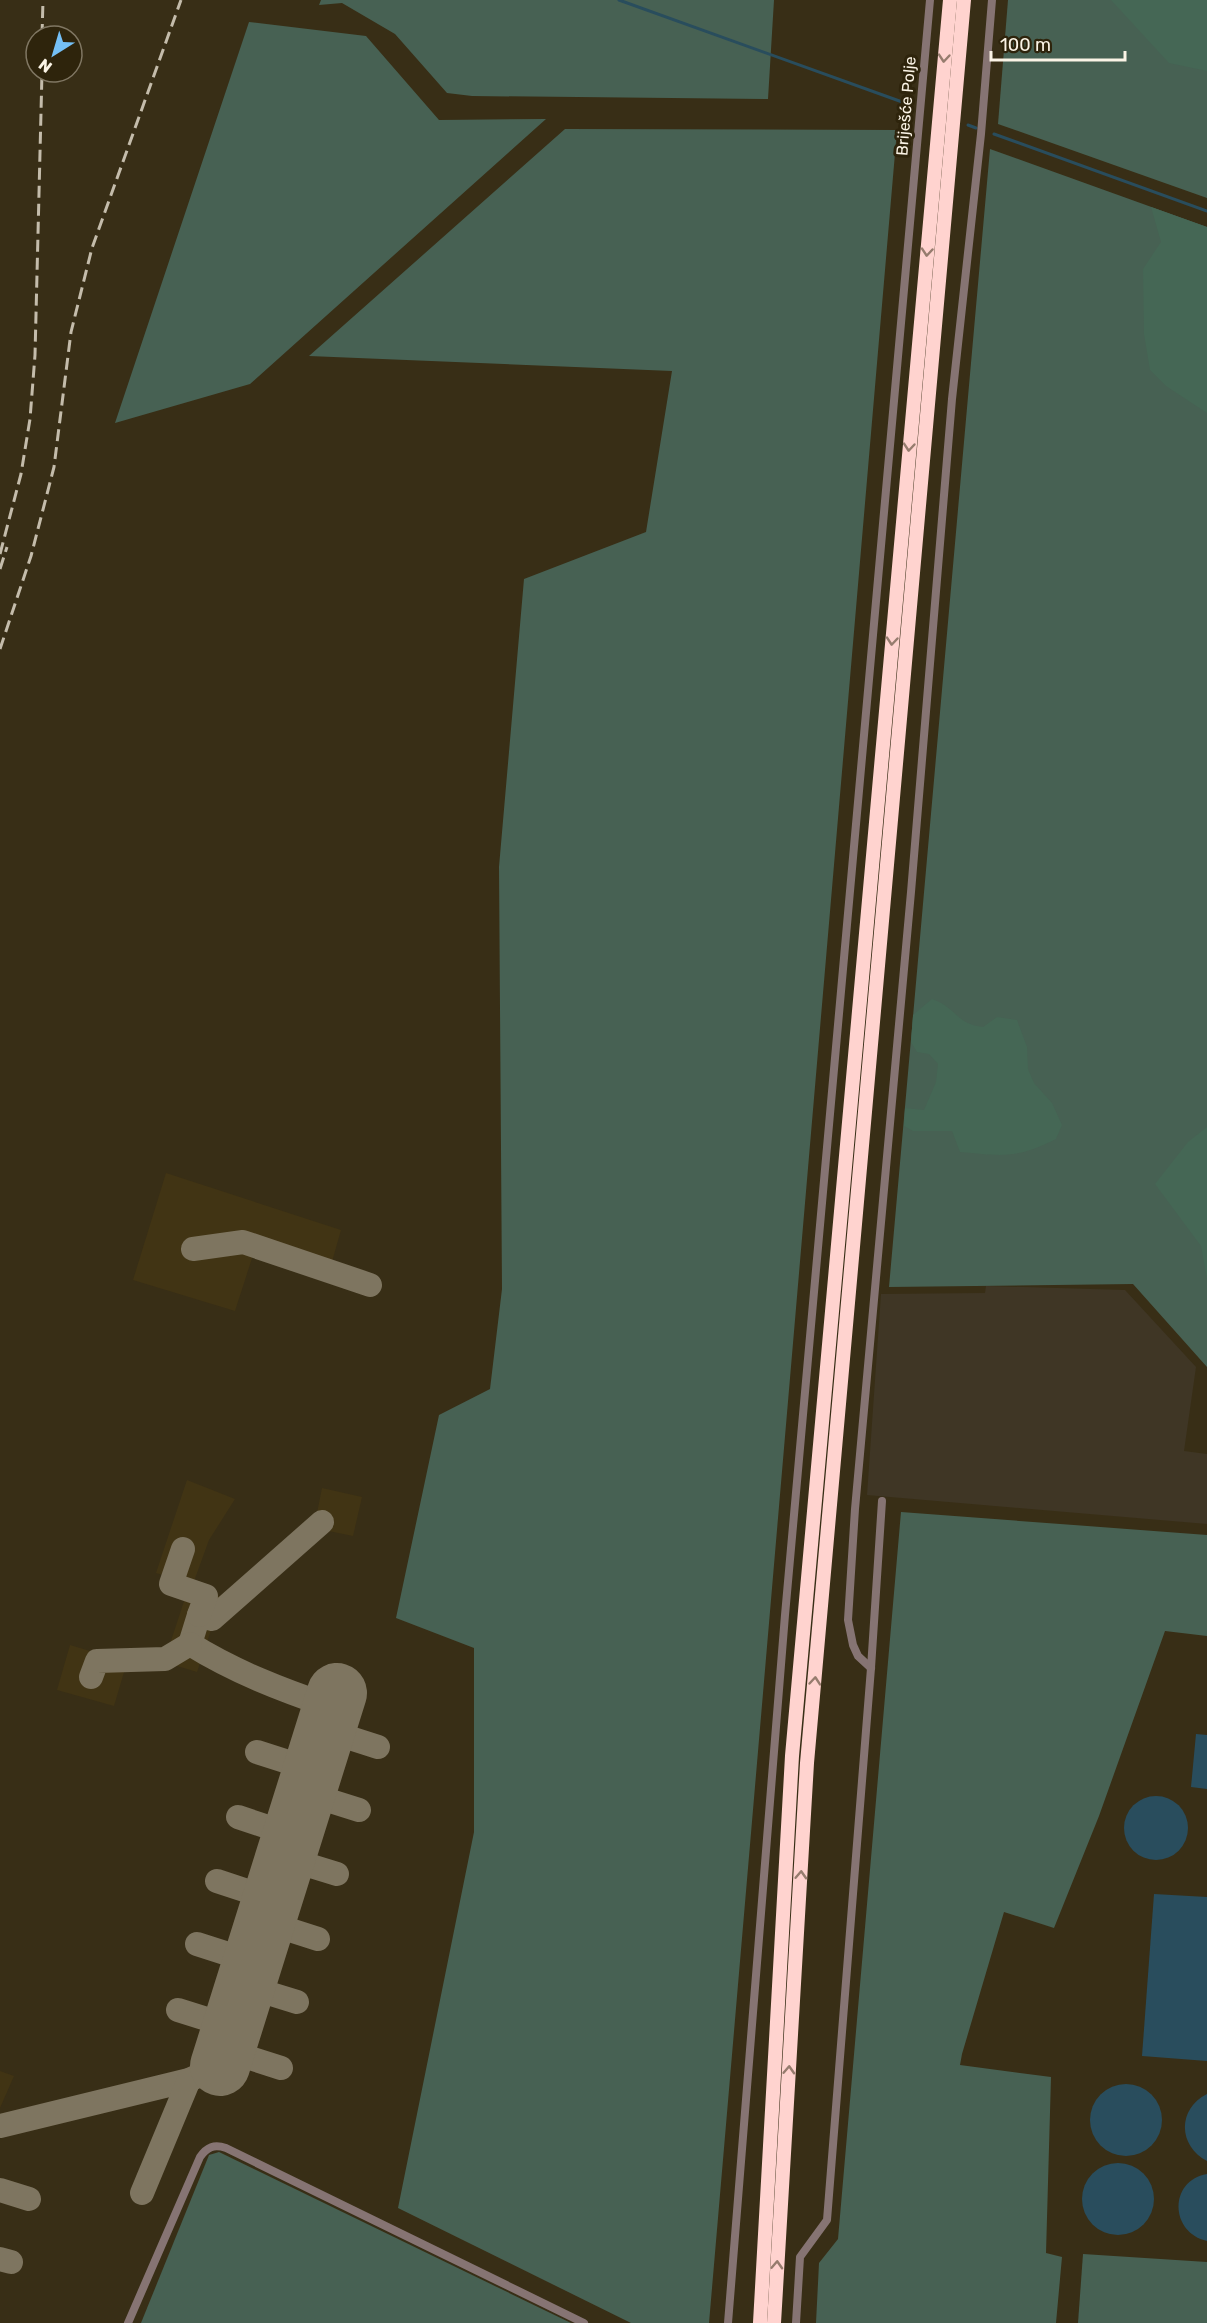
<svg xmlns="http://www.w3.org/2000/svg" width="1207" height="2323" viewBox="0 0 1207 2323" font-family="Rubik,sans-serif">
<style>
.built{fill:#413414}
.industrial{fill:#3f3625}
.green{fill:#476153}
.forest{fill:#456755}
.water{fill:#294d5d}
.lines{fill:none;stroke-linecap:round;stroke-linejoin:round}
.stream{stroke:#294d5d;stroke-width:3}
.taxiway{stroke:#7e7560;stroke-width:24}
.runway{stroke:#7e7560;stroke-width:60}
.street{stroke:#867473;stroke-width:8}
.highway{stroke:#ffd3cf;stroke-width:14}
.rail{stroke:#c4bcab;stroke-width:3;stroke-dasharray:12 6;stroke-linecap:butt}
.oneway{stroke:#967c6e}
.labels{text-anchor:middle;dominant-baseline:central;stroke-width:6;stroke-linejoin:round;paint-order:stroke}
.street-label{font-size:16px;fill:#fbf4e6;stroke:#2e240c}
</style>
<rect width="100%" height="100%" fill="#382e16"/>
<g class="built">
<path d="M166,1173l175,57 -13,46 -74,-24 -19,59 -102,-31z"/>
<path d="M187,1480l48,19 -26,41 -16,44 -37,-11z"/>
<path d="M322,1488l40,9 -9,39 -39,-8z"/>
<path d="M189,1586l33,11 -25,75 -33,-10z"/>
<path d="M70,1645l57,17 -13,44 -57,-16z"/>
<path d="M0,2071l14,5 -14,32z"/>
</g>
<path class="industrial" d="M986,1286l139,4 71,77 -12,84 23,3v70l-340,-29 14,-201 104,-1z"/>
<g class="green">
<path d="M321,0h453l-6,99 -296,-3 -25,-3 -52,-59 -53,-31 -23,2z"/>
<path d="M1008,0h199v198l-209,-74z"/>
<path d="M249,22l117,14 73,84 107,-1 -296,265 -135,39z"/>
<path d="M565,129l332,1 -188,2193h-78l-233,-115 76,-376v-184l-78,-30 43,-203 51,-26 12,-100 -3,-422 25,-288 122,-47 26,-161 -363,-15z"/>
<path d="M990,149l217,78v1140l-74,-83 -244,3z"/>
<path d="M901,1512l306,23v101l-42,-5 -66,185 -45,112 -50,-16 -42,142 -2,11 91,12 -5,176 16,4 -6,66h-240l3,-60 19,-24z"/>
<path d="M219,2152l352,171h-430l68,-168z"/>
<path d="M1083,2254l124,8v61h-129z"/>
</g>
<g class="forest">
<path d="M1111,0h96v71l-38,-8z"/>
<path d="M1151,207l56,20v186l-41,-27 -16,-16 -6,-36 -1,-65 18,-27z"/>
<path d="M932,999c24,8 24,25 51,28l14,-10 20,3 10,27 1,22 6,14 18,20 10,22 -6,14c-40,20 -53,17 -96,13l-8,-21h-39l-9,-5 1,-18 19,2 12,-28 2,-18 -9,-10 -12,-2 -6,-10 2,-27z"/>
<path d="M1207,1127v152l-6,-33 -46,-62 33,-42z"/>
</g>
<g class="water">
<path d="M1196,1734l11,1v54l-16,-2z"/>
<circle cx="1156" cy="1828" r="32"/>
<path d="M1154,1894l53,3v164l-65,-5z"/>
<circle cx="1126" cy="2120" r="36"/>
<path d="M1207,2094v67c-29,-15 -30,-52 0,-67z"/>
<circle cx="1118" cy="2199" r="36"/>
<path d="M1207,2174v67c-37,-8 -39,-60 0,-67z"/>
</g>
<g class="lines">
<g class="stream">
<path d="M619,0l286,103"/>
<path d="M968,125l8,3"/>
<path d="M994,134l213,77"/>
</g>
<g class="taxiway">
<path d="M193,1249l50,-7 127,43"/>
<path d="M322,1522l-110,97 -13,-4 -9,29c45,28 92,46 142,63"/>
<path d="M183,1549l-12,35 35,12 -7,19"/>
<path d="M91,1677l6,-16 68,-2 25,-15"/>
<path d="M325,1730l53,17"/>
<path d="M257,1752l56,18"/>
<path d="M305,1793l54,17"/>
<path d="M238,1817l54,18"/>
<path d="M285,1858l52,16"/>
<path d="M217,1881l55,18"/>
<path d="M265,1922l53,17"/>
<path d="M197,1944l56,18"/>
<path d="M245,1986l52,16"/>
<path d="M178,2010l54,17"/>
<path d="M225,2050l56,18"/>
<path d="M0,2126l189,-46 31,-14"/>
<path d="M0,2190l29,9"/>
<path d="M142,2193l47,-113"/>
<path d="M0,2259l11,3"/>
</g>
<path class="runway" d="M220,2066l117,-373"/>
<g class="street">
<path d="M871,1668l-13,-12 -5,-11 -5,-25 7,-111 56,-617 41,-493 29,-265 11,-134"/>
<path d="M128,2323l72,-166c7,-10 14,-13 26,-9l358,175"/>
<path d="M728,2323l57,-708 145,-1615"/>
<path d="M796,2323l4,-66 27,-37 44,-552 11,-167"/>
</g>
<g class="highway">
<path d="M760,2323l32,-567 158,-1756"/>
<path d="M774,2323l33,-560 157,-1763"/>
</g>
<g class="rail">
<path d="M42,36l1,-36"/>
<path d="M0,554l21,-80 9,-55 5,-64 7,-283"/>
<path d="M0,569l7,-22"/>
<path d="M0,649l31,-93 23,-89 17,-135 21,-84 89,-248"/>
</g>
</g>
<defs><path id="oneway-chevron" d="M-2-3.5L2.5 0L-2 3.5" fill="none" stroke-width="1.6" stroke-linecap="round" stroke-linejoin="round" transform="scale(1.5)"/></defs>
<g class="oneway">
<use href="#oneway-chevron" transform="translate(944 58) rotate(95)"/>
<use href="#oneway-chevron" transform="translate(927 252) rotate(95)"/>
<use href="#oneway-chevron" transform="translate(909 447) rotate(95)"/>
<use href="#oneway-chevron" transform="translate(892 641) rotate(95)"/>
<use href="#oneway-chevron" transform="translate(815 1681) rotate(-85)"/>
<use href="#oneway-chevron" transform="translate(801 1875) rotate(-87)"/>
<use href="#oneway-chevron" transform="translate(789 2070) rotate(-87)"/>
<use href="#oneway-chevron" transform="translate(777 2265) rotate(-87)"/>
</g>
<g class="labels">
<g class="street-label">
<text transform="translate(906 106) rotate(-85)">Briješće Polje</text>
</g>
</g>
<g transform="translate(54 54) rotate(217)"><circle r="28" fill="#2e240c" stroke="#807763" stroke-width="1.5"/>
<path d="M0-4.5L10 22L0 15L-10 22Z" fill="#75c0f6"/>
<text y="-9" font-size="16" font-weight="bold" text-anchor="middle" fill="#fbf4e6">N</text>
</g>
<path d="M991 51v9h134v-9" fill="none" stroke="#fbf4e6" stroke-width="3"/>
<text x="1000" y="51" font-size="18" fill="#fbf4e6" stroke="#2e240c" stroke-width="4.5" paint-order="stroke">100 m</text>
</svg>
